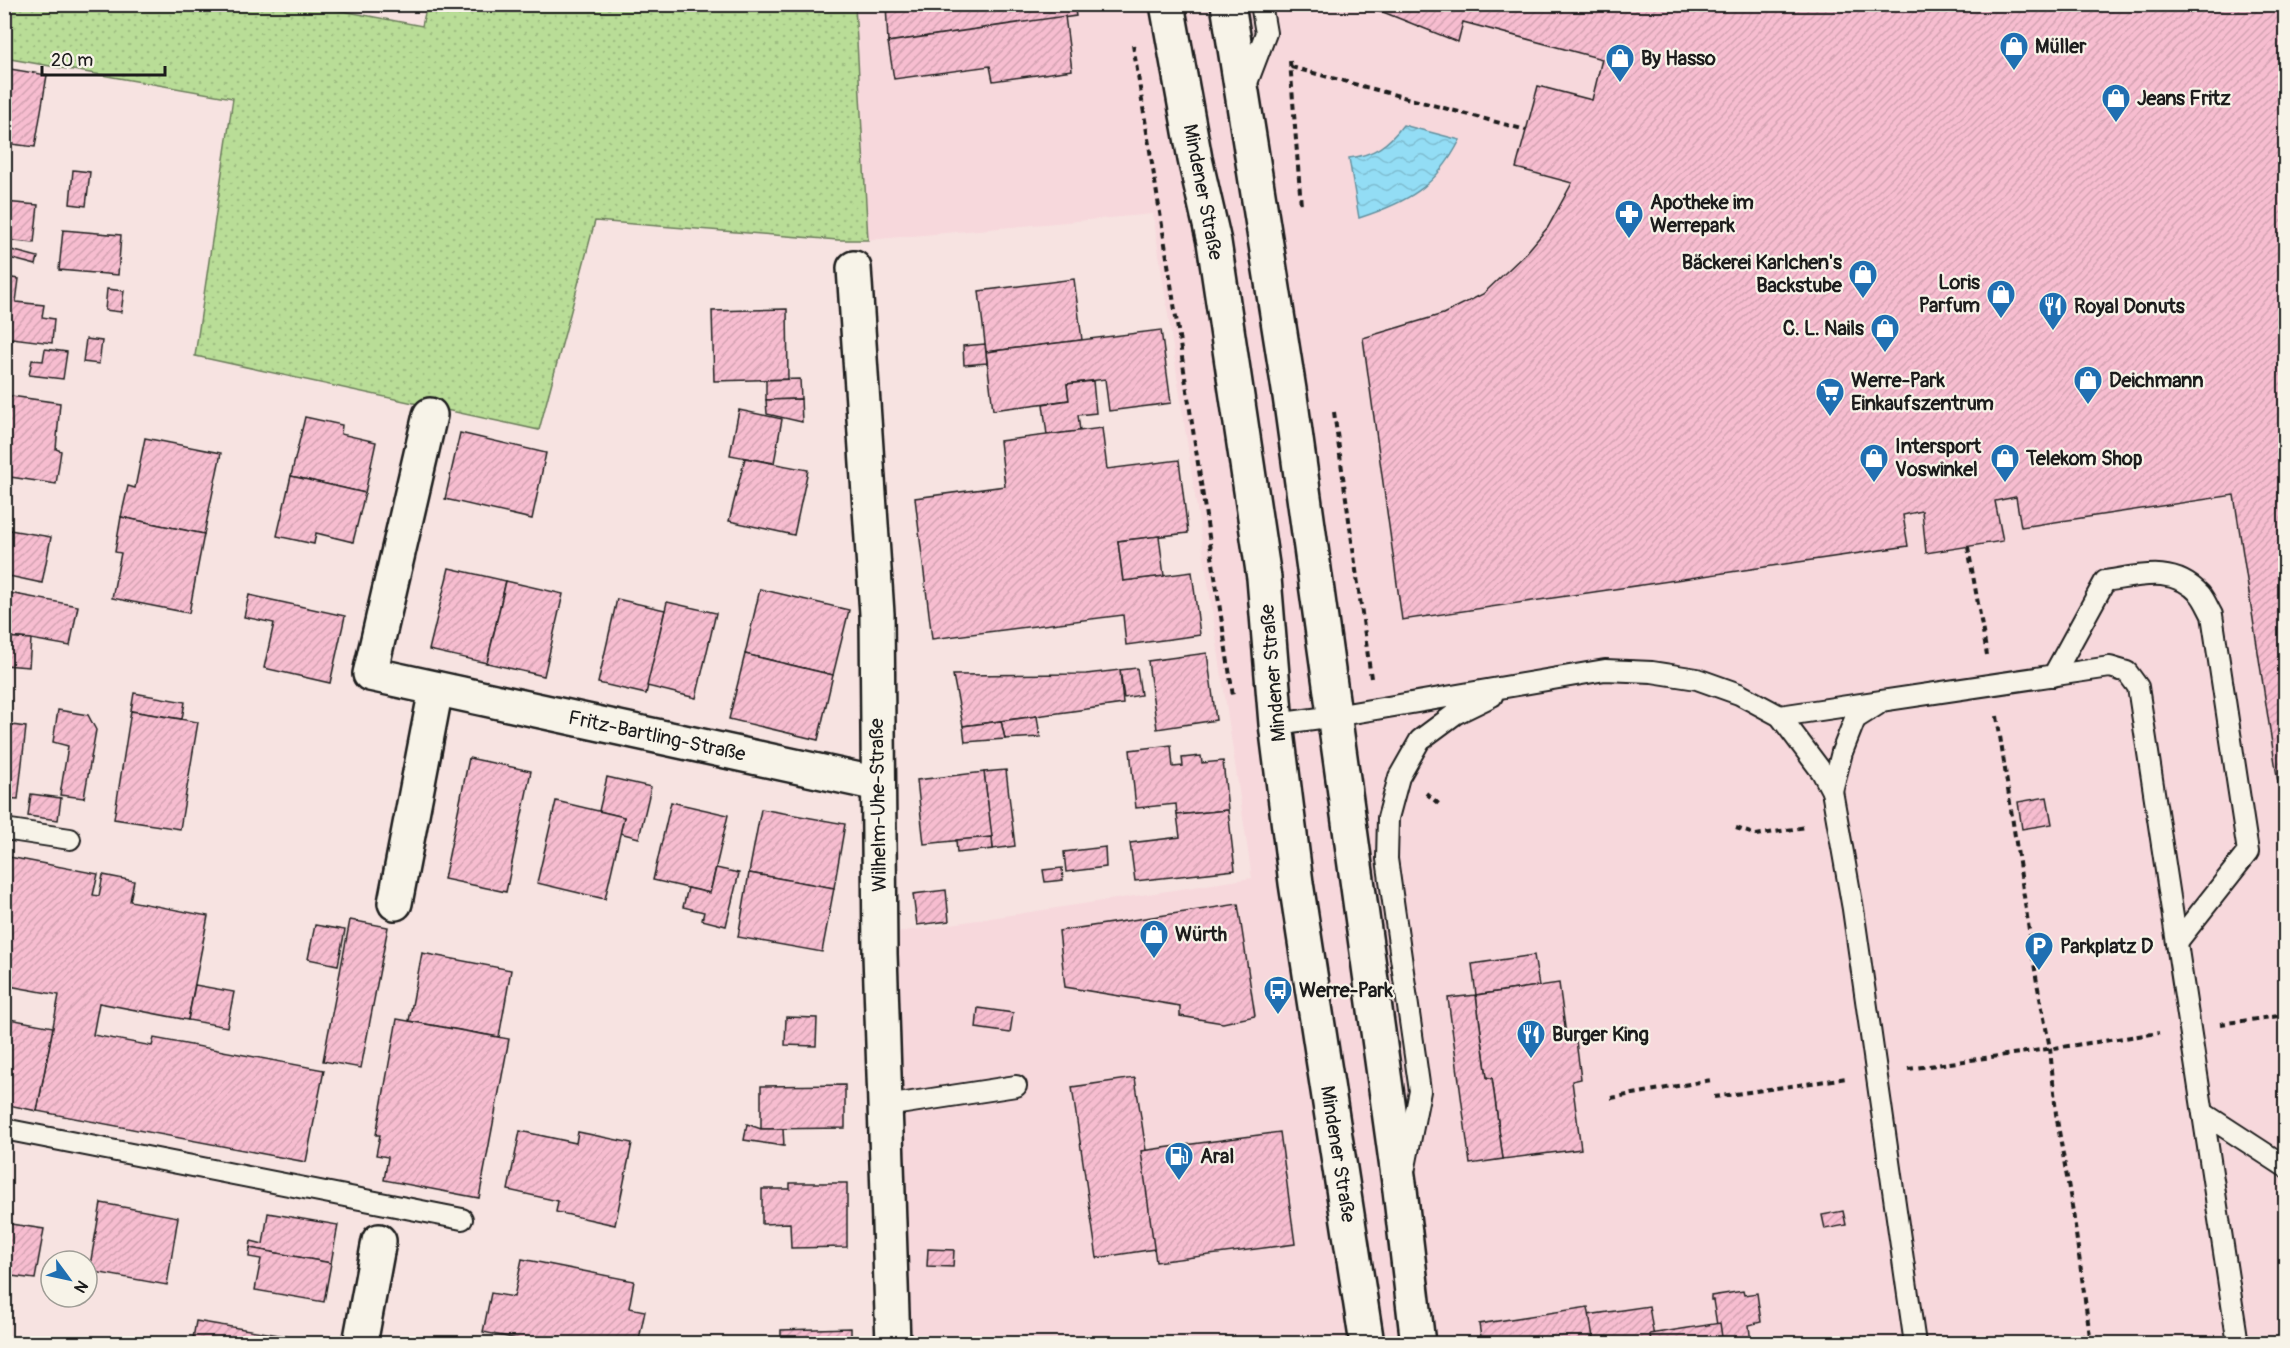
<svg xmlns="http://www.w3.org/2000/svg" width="2290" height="1348" viewBox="0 0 2290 1348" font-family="Pangolin,sans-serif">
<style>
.built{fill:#f7d8dc;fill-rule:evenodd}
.garden{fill:url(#garden-dots);stroke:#6a7c5a;stroke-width:1.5}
.water{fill:url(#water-waves);stroke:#63909e;stroke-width:1.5}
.building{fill:url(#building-hatch);stroke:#1c1c1c;stroke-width:1.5}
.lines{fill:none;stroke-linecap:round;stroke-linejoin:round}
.service-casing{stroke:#1c1c1c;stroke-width:24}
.minor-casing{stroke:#1c1c1c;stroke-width:38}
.path{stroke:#1c1c1c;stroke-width:4;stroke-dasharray:6 4.5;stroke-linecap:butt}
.service{stroke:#f7f3e8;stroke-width:20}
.minor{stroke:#f7f3e8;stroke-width:33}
.labels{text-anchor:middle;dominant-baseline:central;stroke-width:4.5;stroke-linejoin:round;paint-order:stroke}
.poi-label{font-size:20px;font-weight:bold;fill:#1c1c1c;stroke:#f7f3e8;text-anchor:start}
.street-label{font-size:20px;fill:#1c1c1c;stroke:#f7f3e8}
</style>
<defs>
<pattern id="garden-dots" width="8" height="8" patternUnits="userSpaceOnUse" patternTransform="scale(1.5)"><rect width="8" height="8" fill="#b9dd97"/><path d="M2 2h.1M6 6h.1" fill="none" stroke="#9ebd82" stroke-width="1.8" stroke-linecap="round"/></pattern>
<pattern id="water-waves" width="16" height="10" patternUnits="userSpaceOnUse" patternTransform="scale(1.5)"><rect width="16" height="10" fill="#93ddf5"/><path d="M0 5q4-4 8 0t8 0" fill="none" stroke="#7ebdd1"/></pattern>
<pattern id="building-hatch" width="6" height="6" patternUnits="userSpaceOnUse" patternTransform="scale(1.5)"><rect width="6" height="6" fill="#f7bdd0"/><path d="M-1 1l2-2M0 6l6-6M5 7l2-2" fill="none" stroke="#d3a2b2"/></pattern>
</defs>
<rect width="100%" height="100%" fill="#f7e3e1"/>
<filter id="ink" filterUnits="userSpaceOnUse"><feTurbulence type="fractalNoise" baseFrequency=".0167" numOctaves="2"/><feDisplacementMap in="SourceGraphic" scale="12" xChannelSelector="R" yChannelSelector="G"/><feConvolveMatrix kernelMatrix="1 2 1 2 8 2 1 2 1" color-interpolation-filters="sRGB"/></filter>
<g filter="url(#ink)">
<path class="built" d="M855,5h1430v1338h-1375l-18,-410 360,-55 -99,-664 -285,26zM1403,125l46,36 -20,23 -20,14 -23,11 -27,8 -10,-59 15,-1 15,-7 13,-10z"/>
<path class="garden" d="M4,5h307l111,21 5,-21h428l13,235h-30l-243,-19 -56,209 -344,-74 38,-258 -228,-40z"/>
<path class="water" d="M1403,125l57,15c-24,47 -52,62 -101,78l-10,-60c25,-3 39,-13 54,-33z"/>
<g class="building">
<path d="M886,4h188l2,12 -188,26z"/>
<path d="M1363,4h923v831l-52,-340 -213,32 -5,-30 -21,4 8,40 -77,12 -4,-42 -19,4 5,31 -506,74 -39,-282 80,-24 40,-20 44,-42 21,-25 24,-44 -56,-15 22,-82 54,14 10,-41 -139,-37 -5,20z"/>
<path d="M1065,16l7,54 -79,11 -3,-15 -96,13 -6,-37z"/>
<path d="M4,68l43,7 -12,72 -31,-4z"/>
<path d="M73,170l17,2 -4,34 -16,-2z"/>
<path d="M4,202l34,3 -4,38 -30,-3z"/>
<path d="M63,230l58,5 -3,40 -59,-5z"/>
<path d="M11,250l27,7 -2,8 -27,-7z"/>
<path d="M4,277l15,2 -3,23 28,3 -2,12 12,2 -2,24 -40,-5 -1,5 -7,-1z"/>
<path d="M1074,279l8,61 -96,12 -7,-61z"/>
<path d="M107,289l17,2 -3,21 -16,-2z"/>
<path d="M787,309l1,70 -74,2 -2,-70z"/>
<path d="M1161,330l10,73 -62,8 -4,-32 -38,5 2,16 -76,10 -7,-58z"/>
<path d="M86,339l16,2 -3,23 -16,-2z"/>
<path d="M985,344l2,19 -23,2 -1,-19z"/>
<path d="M45,349l22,3 -4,27 -34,-4 3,-15 11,1z"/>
<path d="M800,379l1,20 -35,1v-20z"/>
<path d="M1093,381l3,32 -18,2 2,16 -33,4 -4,-31 26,-4 -2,-16z"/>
<path d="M4,395l56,8 -4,46 5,2 -5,33 -52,-8z"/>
<path d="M801,399l1,23 -35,-8 -1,-14z"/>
<path d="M739,410l43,9 -8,44 -44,-8z"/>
<path d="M305,417l37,8 -1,9 35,8 -11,51 -74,-17z"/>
<path d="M1102,428l5,41 72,-9 9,73 -70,8 5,40 69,-9 8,63 -74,10 -3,-30 -191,24 -17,-141 90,-12 -5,-45z"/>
<path d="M460,433l86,20 -14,66 -87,-20z"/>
<path d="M145,438l76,15 -17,81 -83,-17 7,-31 7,2z"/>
<path d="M745,458l63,12 -14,65 -65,-14z"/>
<path d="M291,476l74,17 -12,49 -37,-9 -2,11 -37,-8z"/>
<path d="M121,517l83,17 -15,79 -77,-15 9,-45 -6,-1z"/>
<path d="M4,529l47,8 -9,46 -38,-8z"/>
<path d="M1159,536l5,40 -41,5 -5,-40z"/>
<path d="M449,568l57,13 -19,82 -58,-13z"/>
<path d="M506,581l57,13 -19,82 -57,-13z"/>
<path d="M760,589l89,21 -16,65 -88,-21z"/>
<path d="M4,592l74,14 -8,40 -39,-7 -27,-2z"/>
<path d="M249,595l96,21 -15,67 -66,-15 10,-45 -30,-6z"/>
<path d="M617,599l48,11 -19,84 -48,-11z"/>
<path d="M667,602l49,11 -20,85 -49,-12z"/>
<path d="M4,637l27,2 -2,28 -25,-2z"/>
<path d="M1207,653l9,67 -59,9 -9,-68z"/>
<path d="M745,654l88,21 -15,65 -89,-21z"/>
<path d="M1137,668l4,27 -17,3 -4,-28z"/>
<path d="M1120,670l3,34 -160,22 -10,-51 133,-1z"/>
<path d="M134,693l51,9 -3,17 -51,-8z"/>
<path d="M58,710l30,5 8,15 -12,68 -24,-3 8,-49 -15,-4z"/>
<path d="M131,711l67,11 -18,107 -66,-10z"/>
<path d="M1037,716l3,21 -35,2 -4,-18z"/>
<path d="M1001,721l4,18 -40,3 -2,-16z"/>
<path d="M4,724l22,3 -8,72 -14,-1z"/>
<path d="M1171,745l2,22 10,-1 -1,-8 19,-2 1,7 21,-2 5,49 -51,5 -1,-11 -40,4 -6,-58z"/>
<path d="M469,758l62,13 -25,121 -62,-13z"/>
<path d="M1006,770l9,76 -22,3 -9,-77z"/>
<path d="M984,772l8,65 -68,7 -7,-64z"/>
<path d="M607,777l44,10 -12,51 -19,-5 4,-16 -25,-6z"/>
<path d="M31,794l30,4 -3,22 -30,-4z"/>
<path d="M2047,797l5,27 -30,5 -4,-27z"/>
<path d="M556,801l68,16 -19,82 -68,-16z"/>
<path d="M671,802l57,13 -18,78 -57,-13z"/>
<path d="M761,809l84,15 -11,64 -85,-15z"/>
<path d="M1228,810l7,60 -100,11 -5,-38 50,-6 -3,-22z"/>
<path d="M992,837l1,12 -36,4 -1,-13z"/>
<path d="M1105,847l1,20 -40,5 -2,-20z"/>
<path d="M4,856l94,18 -5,21 6,1 4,-21 31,6 -4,20 78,15 -20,104 -89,-17 -6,32 59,11 2,-8 170,32 -18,92 -269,-51 22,-116 -55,-10z"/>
<path d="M716,868l23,5 -13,53 -24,-6 2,-8 -21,-5 5,-19 22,5z"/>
<path d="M1062,868l1,12 -18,2 -2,-12z"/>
<path d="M749,873l85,15 -12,64 -84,-15z"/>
<path d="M946,890l3,31 -32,4 -4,-31z"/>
<path d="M1238,904l17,112 -32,7 -43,-7v-10l-115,-19 -6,-56z"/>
<path d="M350,920l38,7 -27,141 -38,-7z"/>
<path d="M315,925l30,5 -7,35 -30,-6z"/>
<path d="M422,953l89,17 -12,67 -90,-16z"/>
<path d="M1534,955l5,31 -63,9 -4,-31z"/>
<path d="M1559,983l8,59 9,-1 5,38 -9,2 9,68 -78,10 -11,-81h-5l-11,-83z"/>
<path d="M195,985l39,7 -7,35 -39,-7z"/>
<path d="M1476,995l11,83h5l11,81 -33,5 -22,-166z"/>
<path d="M978,1008l35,5 -3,20 -34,-5z"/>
<path d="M786,1017l31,1 -1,28 -31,-1z"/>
<path d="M4,1018l49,9 -16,84 -33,-7z"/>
<path d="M397,1019l112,20 -30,159 -95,-18 4,-23 -12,-2 4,-20h-4z"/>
<path d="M1135,1078l14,92 7,4 10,68 -5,4v2l-64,10 -25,-171z"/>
<path d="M845,1085v43l-84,1v-43z"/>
<path d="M747,1124l14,5h22l1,17 -40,-6z"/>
<path d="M520,1131l56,12 2,-11 54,11 -17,82 -59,-13 2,-11 -50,-11z"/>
<path d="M1280,1132l15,112 -139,18 -15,-111z"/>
<path d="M790,1183h57v64l-56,1 -1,-25 -28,1v-35h28z"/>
<path d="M101,1203l77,14 -11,68 -78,-14z"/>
<path d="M1843,1211l3,14 -21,4 -3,-14z"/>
<path d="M268,1213l70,12 -7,38 -81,-15 1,-7 12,3z"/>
<path d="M4,1223l40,6 -9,50 -31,-4z"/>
<path d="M250,1248l81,15 -7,39 -69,-12 6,-31 -12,-2z"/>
<path d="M928,1249l26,1 -1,17 -26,-1z"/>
<path d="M522,1259l112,22 -5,27 16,3 -7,33h-97l-58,-12 8,-39 23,4z"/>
<path d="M1743,1291l1,4 13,-2 4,29 -12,3 2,19h-31l-7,-44h-2v-4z"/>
<path d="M1649,1306l6,38h-63l-4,-29z"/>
<path d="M1588,1307l6,37h-112l-3,-20z"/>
<path d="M196,1321l95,16 -1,7h-98z"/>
<path d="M1720,1323l3,21h-72l-1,-10z"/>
<path d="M851,1328v16h-70v-14z"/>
<path d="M2084,1335l2,9h-31l-1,-4z"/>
</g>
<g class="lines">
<g class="service-casing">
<g id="service">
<path d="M1245,88l21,-55 -5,-29"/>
<path d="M2053,676l52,-95c34,-5 68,-16 95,13 5,6 8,14 12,21l36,237 -71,90"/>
<path d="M1780,716l330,-49 17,5 11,15 100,657"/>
<path d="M1276,724l59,-8 270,-46 47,2 45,7 42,15 41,22 42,56 10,19 21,118 62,435"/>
<path d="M1832,791l10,-39 13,-33 22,-14"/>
<path d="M4,829l66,10"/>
<path d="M886,1106l130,-20"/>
<path d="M2203,1113l83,54"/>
<path d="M4,1129l458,90"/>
<path d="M1405,1167l15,-76 -33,-232 1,-41 11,-41 21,-37 35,-26 37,-18"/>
</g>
</g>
<g class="minor-casing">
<g id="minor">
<path d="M1167,4l28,155 19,83 50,336 12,146 20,159 71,461"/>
<path d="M1228,4l62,392 110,794 18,154"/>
<path d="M854,268l23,346 3,340 13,390"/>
<path d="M430,415l-60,259 508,110"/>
<path d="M395,903l41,-214"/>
<path d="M360,1344l19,-103"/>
</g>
</g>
<g class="path">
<path d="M1133,45l32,199 68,452"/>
<path d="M1290,61l11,145"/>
<path d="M1291,67l235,63"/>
<path d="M1334,412l37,266"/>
<path d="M1968,547l19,108"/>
<path d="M1997,716l40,267 13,65 6,66 17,98 18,132"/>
<path d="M1426,793l14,12"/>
<path d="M1736,828l20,7 50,-8"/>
<path d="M2220,1024l66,-9"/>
<path d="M1908,1069l251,-36"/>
<path d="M1714,1097l133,-19"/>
<path d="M1611,1098l100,-18"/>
</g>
<use href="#service" class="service"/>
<use href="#minor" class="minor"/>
</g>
</g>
<defs>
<g id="shop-pin" transform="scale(1.5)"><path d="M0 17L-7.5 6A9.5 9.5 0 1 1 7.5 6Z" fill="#1f6fb2" stroke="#f7f3e8"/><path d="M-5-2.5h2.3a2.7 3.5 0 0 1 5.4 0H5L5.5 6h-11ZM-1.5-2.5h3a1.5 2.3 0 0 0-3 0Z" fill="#fff"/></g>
<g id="pharmacy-pin" transform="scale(1.5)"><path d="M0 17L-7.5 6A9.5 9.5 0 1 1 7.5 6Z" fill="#1f6fb2" stroke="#f7f3e8"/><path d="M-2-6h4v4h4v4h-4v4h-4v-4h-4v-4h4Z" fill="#fff"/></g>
<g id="restaurant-pin" transform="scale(1.5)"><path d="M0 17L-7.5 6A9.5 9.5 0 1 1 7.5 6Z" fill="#1f6fb2" stroke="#f7f3e8"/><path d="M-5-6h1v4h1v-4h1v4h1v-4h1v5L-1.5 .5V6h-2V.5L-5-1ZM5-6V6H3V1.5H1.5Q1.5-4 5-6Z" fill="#fff"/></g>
<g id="supermarket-pin" transform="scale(1.5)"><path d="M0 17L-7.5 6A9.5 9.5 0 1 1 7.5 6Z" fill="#1f6fb2" stroke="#f7f3e8"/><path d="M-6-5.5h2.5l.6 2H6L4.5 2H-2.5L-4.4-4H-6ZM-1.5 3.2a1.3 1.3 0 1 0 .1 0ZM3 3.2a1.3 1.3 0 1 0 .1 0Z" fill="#fff"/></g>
<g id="parking-pin" transform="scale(1.5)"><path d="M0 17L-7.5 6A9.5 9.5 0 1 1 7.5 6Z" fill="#1f6fb2" stroke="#f7f3e8"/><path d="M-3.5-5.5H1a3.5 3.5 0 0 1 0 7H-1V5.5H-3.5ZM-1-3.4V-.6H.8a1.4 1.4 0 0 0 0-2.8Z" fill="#fff"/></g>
<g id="bus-pin" transform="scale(1.5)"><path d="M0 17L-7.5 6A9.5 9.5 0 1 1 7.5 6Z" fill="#1f6fb2" stroke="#f7f3e8"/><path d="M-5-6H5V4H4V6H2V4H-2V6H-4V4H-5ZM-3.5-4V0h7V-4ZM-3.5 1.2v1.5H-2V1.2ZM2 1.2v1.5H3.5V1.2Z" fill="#fff"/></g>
<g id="fuel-pin" transform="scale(1.5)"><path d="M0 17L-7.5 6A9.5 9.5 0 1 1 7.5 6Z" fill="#1f6fb2" stroke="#f7f3e8"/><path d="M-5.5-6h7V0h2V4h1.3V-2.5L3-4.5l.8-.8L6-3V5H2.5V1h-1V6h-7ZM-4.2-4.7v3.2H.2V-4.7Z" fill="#fff"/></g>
</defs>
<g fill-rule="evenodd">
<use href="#shop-pin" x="2014" y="46"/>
<use href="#shop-pin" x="1620" y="58"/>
<use href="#shop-pin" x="2116" y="98"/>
<use href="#pharmacy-pin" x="1629" y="214"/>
<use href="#shop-pin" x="1863" y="274"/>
<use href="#shop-pin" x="2001" y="294"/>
<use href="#restaurant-pin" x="2053" y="306"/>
<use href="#shop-pin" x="1885" y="328"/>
<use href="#shop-pin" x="2088" y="380"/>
<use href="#supermarket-pin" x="1830" y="392"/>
<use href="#shop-pin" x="1874" y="458"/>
<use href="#shop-pin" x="2005" y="458"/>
<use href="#shop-pin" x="1154" y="934"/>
<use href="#parking-pin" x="2039" y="946"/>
<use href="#bus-pin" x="1278" y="990"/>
<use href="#restaurant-pin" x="1531" y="1034"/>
<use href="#fuel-pin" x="1179" y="1156"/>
</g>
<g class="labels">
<g class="poi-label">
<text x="2035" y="46">Müller</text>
<text x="1641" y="58">By Hasso</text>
<text x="2137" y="98">Jeans Fritz</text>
<text x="1650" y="202">Apotheke im<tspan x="1650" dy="23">Werrepark</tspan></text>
<text x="1842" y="262" text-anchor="end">Bäckerei Karlchen's<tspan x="1842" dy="23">Backstube</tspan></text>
<text x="1980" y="282" text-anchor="end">Loris<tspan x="1980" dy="23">Parfum</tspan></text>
<text x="2074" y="306">Royal Donuts</text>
<text x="1864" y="328" text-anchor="end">C. L. Nails</text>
<text x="1851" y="380">Werre-Park<tspan x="1851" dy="23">Einkaufszentrum</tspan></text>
<text x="2109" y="380">Deichmann</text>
<text x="1895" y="446">Intersport<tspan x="1895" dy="23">Voswinkel</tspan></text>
<text x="2026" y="458">Telekom Shop</text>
<text x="1175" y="934">Würth</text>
<text x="2060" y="946">Parkplatz D</text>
<text x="1299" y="990">Werre-Park</text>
<text x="1552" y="1034">Burger King</text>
<text x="1200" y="1156">Aral</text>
</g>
<g class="street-label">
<text transform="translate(1203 192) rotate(79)">Mindener Straße</text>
<text transform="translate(1273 673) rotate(-95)">Mindener Straße</text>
<text transform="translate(657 736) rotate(12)">Fritz-Bartling-Straße</text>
<text transform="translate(878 805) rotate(-91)">Wilhelm-Uhe-Straße</text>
<text transform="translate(1338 1154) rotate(81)">Mindener Straße</text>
</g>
</g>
<rect width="2290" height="1348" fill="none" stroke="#f7f3e8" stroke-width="24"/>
<rect x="12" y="12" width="2266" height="1324" fill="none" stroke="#1c1c1c" stroke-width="2" filter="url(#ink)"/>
<g transform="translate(69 1279) rotate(123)"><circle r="28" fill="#f7f3e8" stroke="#9f9d96" stroke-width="1.5"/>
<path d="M0-4.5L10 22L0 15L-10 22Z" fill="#1f6fb2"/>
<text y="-9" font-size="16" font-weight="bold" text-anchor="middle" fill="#1c1c1c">N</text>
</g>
<path d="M42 66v9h123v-9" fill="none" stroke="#1c1c1c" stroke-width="3"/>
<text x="51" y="66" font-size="18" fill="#1c1c1c" stroke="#f7f3e8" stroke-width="4.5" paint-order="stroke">20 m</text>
</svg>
